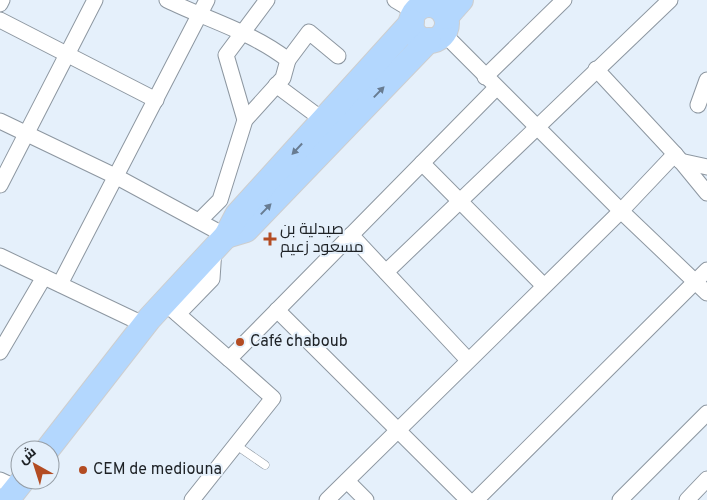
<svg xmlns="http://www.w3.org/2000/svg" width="707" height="500" viewBox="0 0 707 500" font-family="Overpass,Cairo,sans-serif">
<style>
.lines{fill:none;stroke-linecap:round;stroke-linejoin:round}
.service-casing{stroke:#8d97a1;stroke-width:9}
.minor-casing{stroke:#8d97a1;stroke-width:17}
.primary-casing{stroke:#cdcecf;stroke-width:26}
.service{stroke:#fff;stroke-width:8}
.minor{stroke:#fff;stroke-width:15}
.primary{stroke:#b3d7fe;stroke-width:24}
.oneway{fill:#687c92}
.poi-dot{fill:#b34c23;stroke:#e5f0fb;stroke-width:2}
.labels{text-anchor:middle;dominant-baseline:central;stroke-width:4;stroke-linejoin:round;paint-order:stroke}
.poi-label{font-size:16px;fill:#1d2125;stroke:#e5f0fb;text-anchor:start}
</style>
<rect width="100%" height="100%" fill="#e5f0fb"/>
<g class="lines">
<g class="service-casing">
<path id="service" d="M236,445l29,20"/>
</g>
<g class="minor-casing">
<g id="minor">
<path d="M167,0c41,20 85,32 121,60l-5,18 -38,42 -25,80 -21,21"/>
<path d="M395,0l20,12"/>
<path d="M0,4l2,-4"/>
<path d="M0,20l156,80"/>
<path d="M443,33l178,178 86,82"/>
<path d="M288,60l21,-28 29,24"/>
<path d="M596,69l79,85 32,39"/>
<path d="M485,77l79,-77"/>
<path d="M276,85l47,35"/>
<path d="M698,105l9,-25"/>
<path d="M245,120l-19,-65 41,-55"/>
<path d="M0,121l117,56 109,59"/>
<path d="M680,161l27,6"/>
<path d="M422,163l122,123"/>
<path d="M0,185l95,-185"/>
<path d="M351,235l117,125"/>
<path d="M0,256l145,69"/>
<path d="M386,272l284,-272"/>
<path d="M60,284l147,-284"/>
<path d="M165,303l64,56 267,-271"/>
<path d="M277,310l191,190"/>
<path d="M178,314l34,-35 2,-30"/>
<path d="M0,352l44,-75"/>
<path d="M0,480l17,8"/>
<path d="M347,481l19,19"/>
<path d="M192,500l81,-102 -44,-39"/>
<path d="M327,500l294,-289 54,-57"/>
<path d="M476,500l231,-230"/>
<path d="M620,500l87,-87"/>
<path d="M687,500l20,-21"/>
</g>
</g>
<g class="primary-casing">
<g id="primary">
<circle cx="429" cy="23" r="18"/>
<path d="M446,17l15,-17"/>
<path d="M226,236l20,-6 183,-190"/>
<path d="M47,450l102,-131 77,-83 11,-21 175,-193"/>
<path d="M7,500l16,-20"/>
</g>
</g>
<use href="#service" class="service"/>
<use href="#minor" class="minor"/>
<use href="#primary" class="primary"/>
</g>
<defs><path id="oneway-solid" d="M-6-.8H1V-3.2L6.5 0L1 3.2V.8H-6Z" transform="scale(1.25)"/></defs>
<g class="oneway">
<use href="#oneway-solid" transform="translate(379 92) rotate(-46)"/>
<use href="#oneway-solid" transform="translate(297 149) rotate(133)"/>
<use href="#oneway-solid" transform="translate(266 209) rotate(-46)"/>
</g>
<g class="poi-dot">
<path d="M267.5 231.5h5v5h5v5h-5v5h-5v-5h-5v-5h5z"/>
<circle cx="240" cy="342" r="5"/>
<circle cx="83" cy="470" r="5"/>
</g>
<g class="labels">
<g class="poi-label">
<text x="280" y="230">صيدلية بن<tspan x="280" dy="18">مسعود زعيم</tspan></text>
<text x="250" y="342">Café chaboub</text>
<text x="93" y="470">CEM de mediouna</text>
</g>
</g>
<g transform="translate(35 465) rotate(321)"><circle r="24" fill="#e5f0fb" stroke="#959da5"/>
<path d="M0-4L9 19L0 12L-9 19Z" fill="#b34c23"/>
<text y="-8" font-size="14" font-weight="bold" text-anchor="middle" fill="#1d2125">ش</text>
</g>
</svg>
